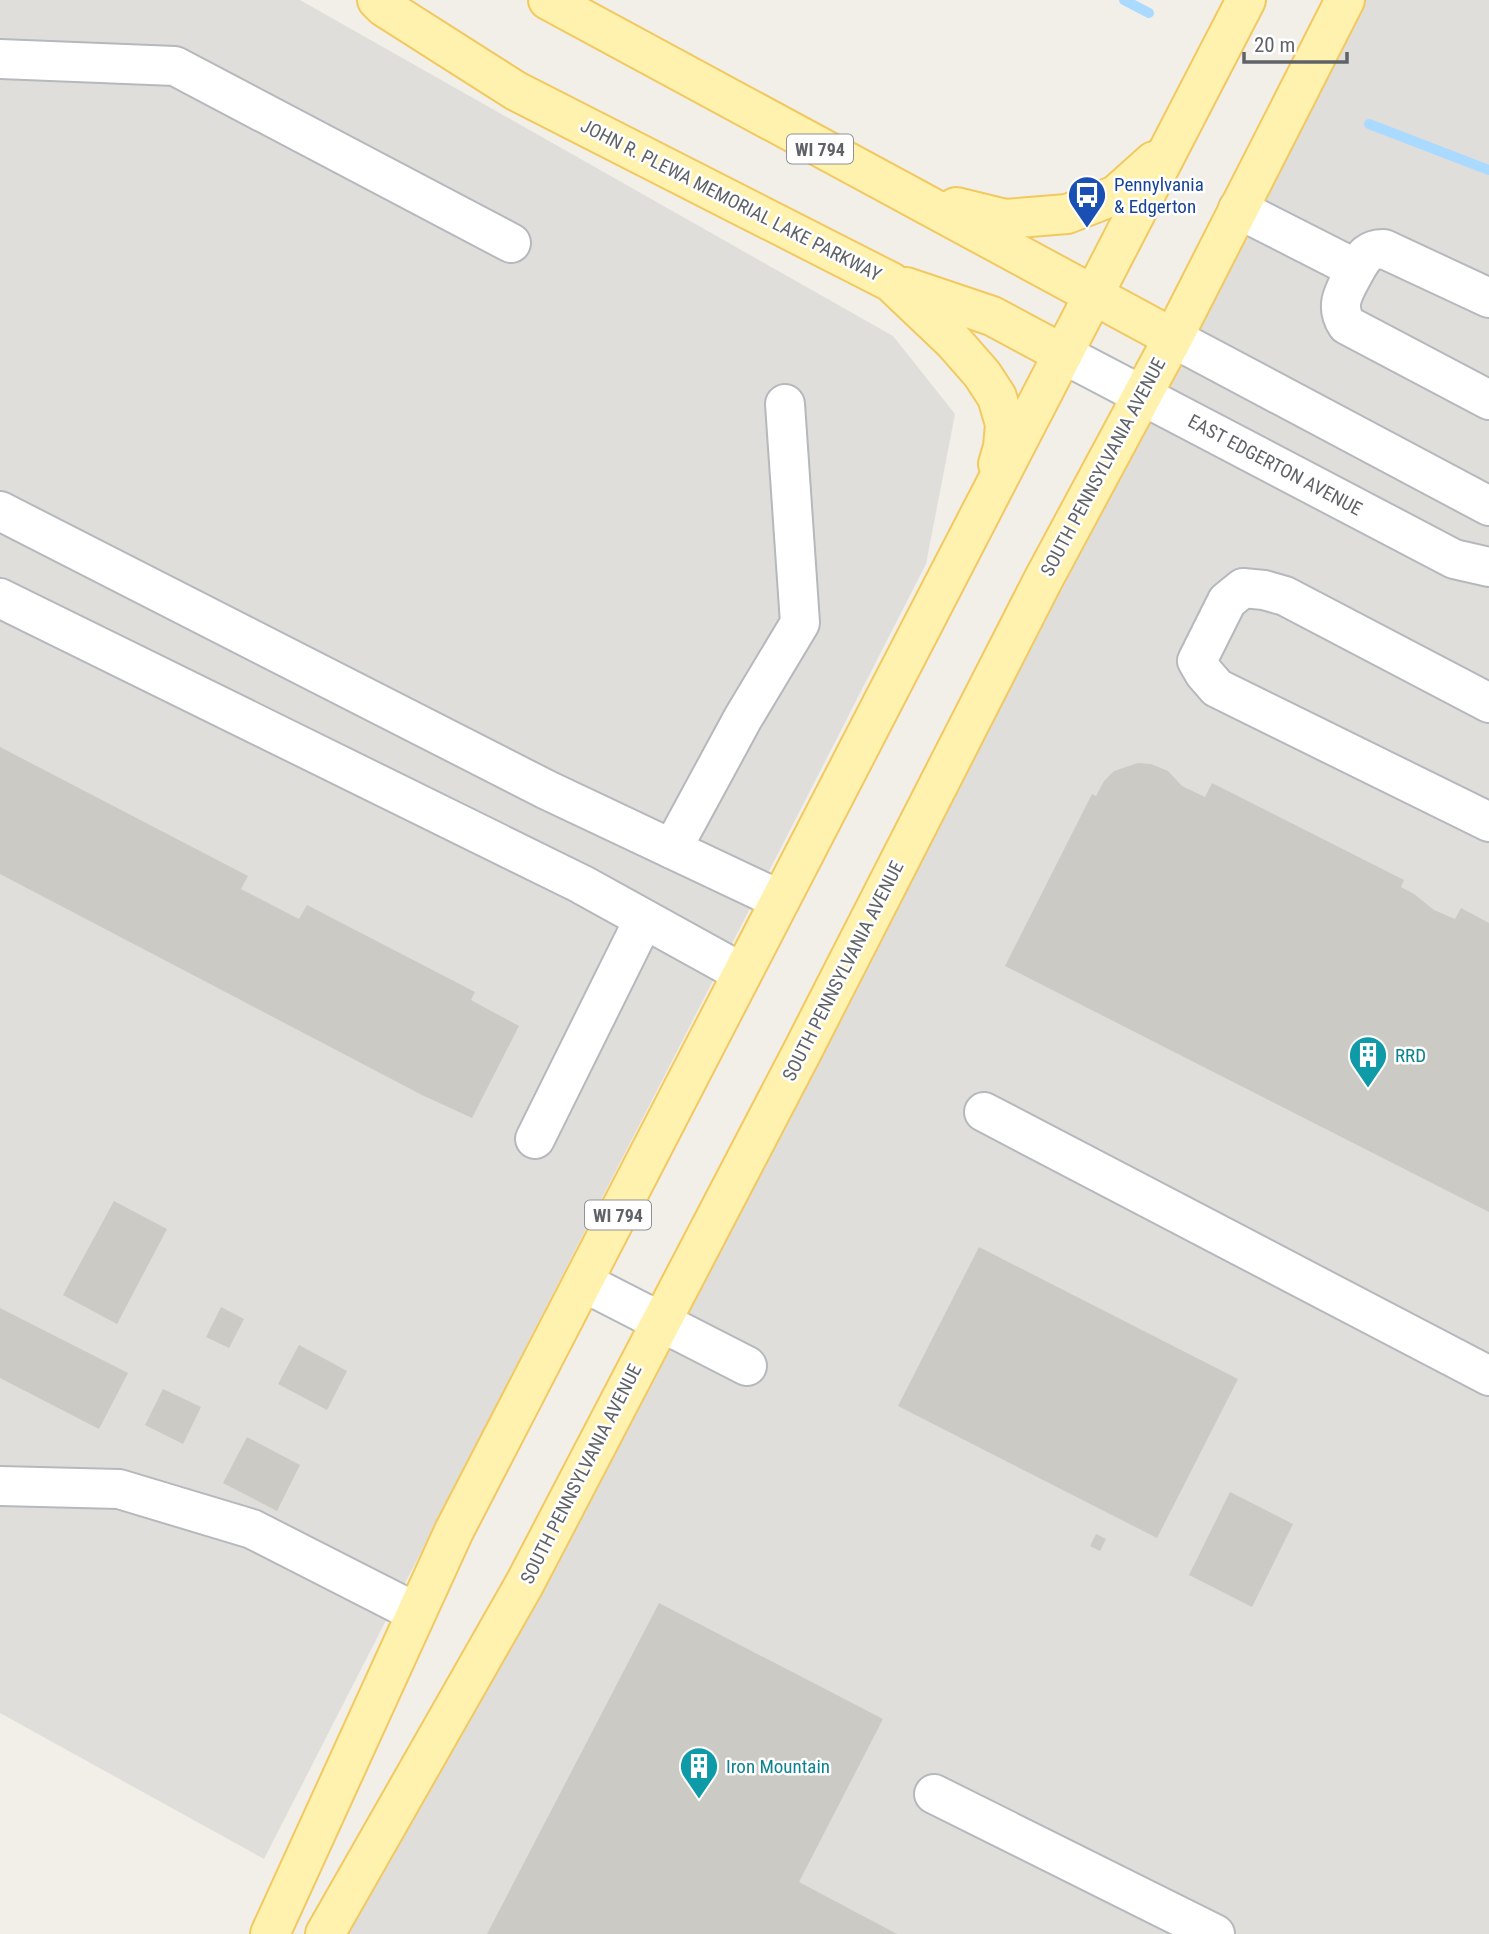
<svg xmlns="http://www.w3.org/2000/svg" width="1489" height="1934" viewBox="0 0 1489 1934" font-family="'Roboto Condensed',sans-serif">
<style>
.industrial{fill:#e0deda}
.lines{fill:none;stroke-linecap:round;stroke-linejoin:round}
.stream{stroke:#aadaff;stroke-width:10}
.building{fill:#cccac5}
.minor-casing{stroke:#b5b8bc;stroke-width:42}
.major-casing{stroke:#f2c960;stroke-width:42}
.minor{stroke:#fff;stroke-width:38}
.major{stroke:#fff2af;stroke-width:38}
.labels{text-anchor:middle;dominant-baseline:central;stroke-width:5;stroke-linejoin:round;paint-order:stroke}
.shield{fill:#fff;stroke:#8f9295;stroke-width:2}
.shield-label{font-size:18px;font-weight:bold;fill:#5f6368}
.transit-label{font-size:19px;fill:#164399;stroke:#fff;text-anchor:start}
.street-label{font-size:19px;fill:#5f6368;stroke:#fff}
.culture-label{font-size:19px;fill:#0d838f;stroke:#fff;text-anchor:start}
</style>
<rect width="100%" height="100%" fill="#f1efe8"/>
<g class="industrial">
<path d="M0,0h300l593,336 62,78 -29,150 -662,1295 -264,-146z"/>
<path d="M1345,0h144v1934h-1164z"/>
</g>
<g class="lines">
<g class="stream">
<path d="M1124,0l25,13"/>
<path d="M1369,124l120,46"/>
</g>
</g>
<g class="building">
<path d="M0,747l248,129 -7,13 58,30 8,-14 168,87 -4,8 48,26 -47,92 -50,-23 -422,-221z"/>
<path d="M1138,763l13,1 17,7 14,15 23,11 7,-14 192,97 -3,7 13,7 20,16 21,9 6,-11 28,15v289l-484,-246 87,-172 4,2 8,-15 10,-10z"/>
<path d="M114,1201l53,28 -50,95 -54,-29z"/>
<path d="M979,1247l259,132 -81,159 -259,-132z"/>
<path d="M221,1307l23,12 -15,29 -23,-11z"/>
<path d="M0,1308l128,65 -29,56 -99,-51z"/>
<path d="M299,1345l48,26 -20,39 -49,-26z"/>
<path d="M163,1389l38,18 -18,37 -38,-19z"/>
<path d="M247,1437l53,28 -23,46 -54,-28z"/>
<path d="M1230,1492l63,32 -41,83 -63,-32z"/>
<path d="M1096,1534l10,5 -6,12 -10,-5z"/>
<path d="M659,1603l224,116 -84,163 98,52h-410z"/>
</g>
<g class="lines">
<g class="minor-casing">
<g id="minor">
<path d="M0,59l175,7 336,177"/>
<path d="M1238,209l118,60c-10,20 -23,35 -9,56l142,75"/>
<path d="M1356,269c8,-13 12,-20 28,-20l105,49"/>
<path d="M1173,338l316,168"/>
<path d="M1063,354l391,205 35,8"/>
<path d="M0,511l547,279 233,110"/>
<path d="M0,598l581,286 161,89"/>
<path d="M1489,703l-204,-107 -21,-6 -21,-2 -16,13 -30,60 7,12 13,15 272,134"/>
<path d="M672,849l71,-131 57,-95 -15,-219"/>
<path d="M984,1112l505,264"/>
<path d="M535,1139l109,-220"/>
<path d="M583,1282l164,84"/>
<path d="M0,1486l119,3 133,40 163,83"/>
<path d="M934,1794l281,140"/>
</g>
</g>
<g class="major-casing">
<g id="major">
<path d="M377,0l7,7 132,84 375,191 62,59 29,33 15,23 8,27 -2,23 -5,17"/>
<path d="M548,0l625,338"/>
<path d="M956,207l49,12 62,-5 49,-19 38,-34"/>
<path d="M906,287l86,29 71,38"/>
<path d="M270,1934l184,-403 792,-1531"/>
<path d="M325,1934l200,-351 278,-533 240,-470 130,-242 172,-338"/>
</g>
</g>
<use href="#minor" class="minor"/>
<use href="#major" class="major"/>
</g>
<defs>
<g id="bus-pin" transform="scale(2.0125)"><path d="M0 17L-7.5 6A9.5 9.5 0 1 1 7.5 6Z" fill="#1a4fb4" stroke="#fff"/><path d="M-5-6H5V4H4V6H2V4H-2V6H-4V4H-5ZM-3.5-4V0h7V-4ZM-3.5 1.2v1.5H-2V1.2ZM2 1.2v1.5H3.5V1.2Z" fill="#fff"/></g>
<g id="building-pin" transform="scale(2.0125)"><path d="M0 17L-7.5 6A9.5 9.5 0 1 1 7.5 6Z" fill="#0f9aa8" stroke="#fff"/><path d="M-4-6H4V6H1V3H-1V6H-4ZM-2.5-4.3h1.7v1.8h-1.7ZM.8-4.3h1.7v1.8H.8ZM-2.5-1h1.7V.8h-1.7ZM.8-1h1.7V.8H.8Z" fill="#fff"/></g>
</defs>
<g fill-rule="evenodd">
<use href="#bus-pin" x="1087" y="195"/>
<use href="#building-pin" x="1368" y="1055"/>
<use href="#building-pin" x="699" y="1766"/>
</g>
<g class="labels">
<g class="shield">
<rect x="787" y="134.5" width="66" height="29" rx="5"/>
<rect x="585" y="1200.5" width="66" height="29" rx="5"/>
</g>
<g class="shield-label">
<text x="820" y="149">WI 794</text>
<text x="618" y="1215">WI 794</text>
</g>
<g class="transit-label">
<text x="1114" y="184">Pennylvania<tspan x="1114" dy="22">&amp; Edgerton</tspan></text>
</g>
<g class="street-label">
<text transform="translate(731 200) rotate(27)">JOHN R. PLEWA MEMORIAL LAKE PARKWAY</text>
<text transform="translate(1275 465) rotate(28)">EAST EDGERTON AVENUE</text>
<text transform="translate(1103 467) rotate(-62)">SOUTH PENNSYLVANIA AVENUE</text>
<text transform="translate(843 971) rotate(-63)">SOUTH PENNSYLVANIA AVENUE</text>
<text transform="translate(581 1474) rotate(-63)">SOUTH PENNSYLVANIA AVENUE</text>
</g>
<g class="culture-label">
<text x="1395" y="1055">RRD</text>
<text x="726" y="1766">Iron Mountain</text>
</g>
</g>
<path d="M1244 52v10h103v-10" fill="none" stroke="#5f6368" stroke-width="3.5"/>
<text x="1254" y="52" font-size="21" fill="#5f6368" stroke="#ffffff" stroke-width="5" paint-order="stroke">20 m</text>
</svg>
